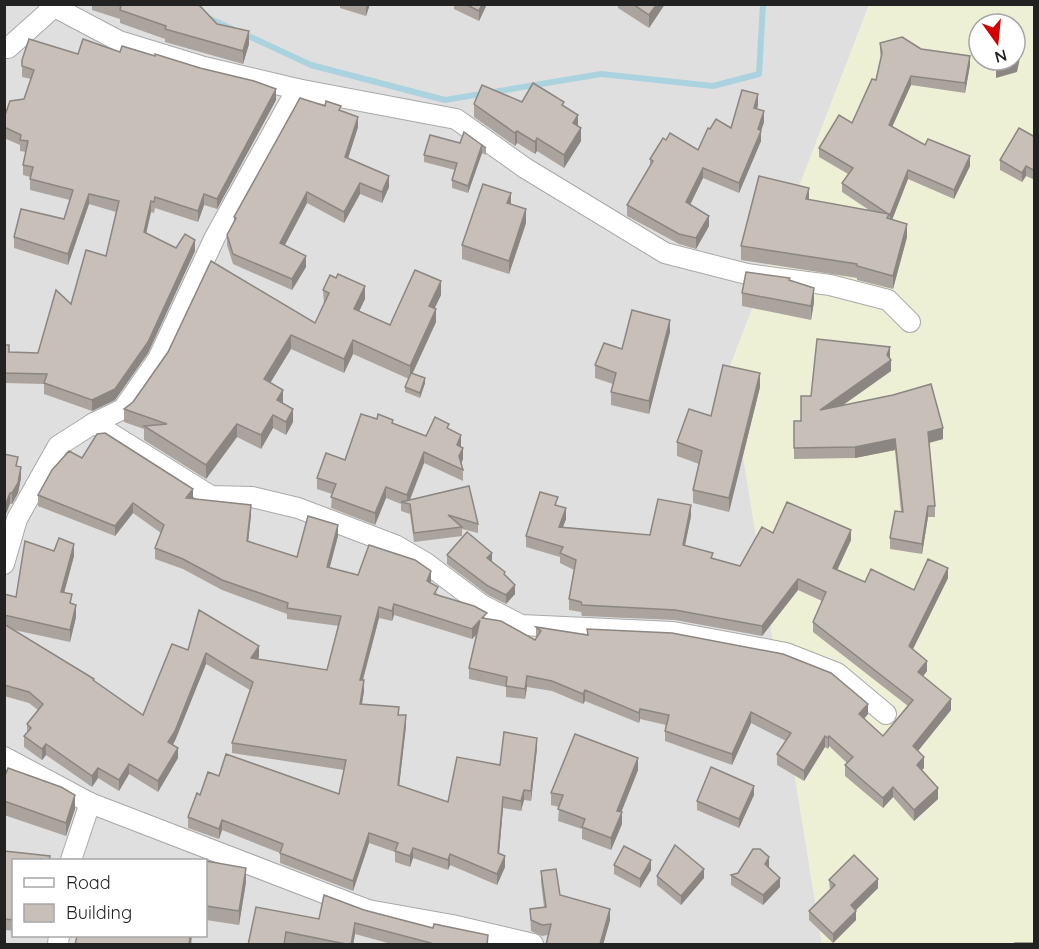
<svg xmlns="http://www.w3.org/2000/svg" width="1039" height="949" viewBox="0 0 1039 949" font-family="Quicksand,sans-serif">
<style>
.residential{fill:#e0dfdf;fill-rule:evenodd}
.farmland{fill:#eef0d5;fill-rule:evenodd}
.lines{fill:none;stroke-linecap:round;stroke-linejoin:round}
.stream{stroke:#aad3df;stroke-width:6}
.minor-casing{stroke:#a9a9a9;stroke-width:22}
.minor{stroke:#fff;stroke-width:20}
.wall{fill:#aba49e}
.shaded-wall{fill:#8b8681}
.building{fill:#c7bfb8;stroke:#8b8681;stroke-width:1.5}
</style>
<rect width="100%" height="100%" fill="#f2efe9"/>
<path class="residential" d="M5,5h864l-140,364 93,575h-817zM14,860h192v76h-192z"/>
<path class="farmland" d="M869,5h165v939h-212l-93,-575zM979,24h36v36h-36z"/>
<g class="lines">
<g class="stream">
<path d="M206,17l26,12"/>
<path d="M242,33l69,32 134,35 156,-26 112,12 46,-12 4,-70"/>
</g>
<g class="minor-casing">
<g id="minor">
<path d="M49,4l70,37 85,26 93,22 159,30 69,49 140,85 82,21 83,11 58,15 22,22"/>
<path d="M4,48h4l46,-41"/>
<path d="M94,423l117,73 41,1 46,11 97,37 31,18 56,42 39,20 152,7 113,21 51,20 49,41"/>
<path d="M4,564l13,-45 41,-73 36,-23 29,-14 35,-50 57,-122 82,-148"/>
<path d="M4,757l86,46 278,107 84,15 81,19"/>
<path d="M71,860l19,-57"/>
<path d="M58,944l1,-8"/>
</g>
</g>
<use href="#minor" class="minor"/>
</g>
<g class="wall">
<path d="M92,4h103l22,20 32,20 -6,20 -78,-22v-3l-45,-16v-4l-28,-9z"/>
<path d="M340,4h30l-4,12 -26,-8z"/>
<path d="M454,4h33l-8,17 -25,-12z"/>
<path d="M618,4h47l-16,24 -31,-20z"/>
<path d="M880,43l41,6 49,16 -5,28 -54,-8 -19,41 33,19 45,21 -16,33 -46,-20 -16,41 15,17 -14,52 -36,-9v-2l-116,-18v-14l68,-46 60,10 -27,-18v-9l6,-9 -29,-17v-9l33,-25 24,-43 5,-23 -1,-5z"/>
<path d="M120,52l156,48 -59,109 -13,-4 -6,17 -43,-14 -1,5 -3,-1 -5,21 30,15 19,3 -47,102 -33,47 -23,11 -48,-17v-10l-40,-1v-38l5,7 29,1 33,-49 35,-48 10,-44 -27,-8 -21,61 -54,-17v-11l50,-18 6,-19 -40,-10v-13l-7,-2v-10l3,-13 -6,-1v-6l-16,-7v-20l20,-19 7,-20 -9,-2v-17l56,-6z"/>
<path d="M522,102l42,4 14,20 3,15 -17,27 -27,-17 -2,3 -18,-11 -2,3 -41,-29v-13z"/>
<path d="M758,105l-1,4 7,13 -3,9v10l-22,52 -36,-15 -13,27 19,21 -13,23 -17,-5 -52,-28v-11l23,-39v-7l16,-19 32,10 12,-21 21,-1z"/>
<path d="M341,111l17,16 -10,31 41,29 -7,16 -22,-9 -16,29 -37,-20 -22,42 21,22 -14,23 -59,-26 -6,-19v-10l7,-13v-5z"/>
<path d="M464,132l22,16v7l-4,-2 -14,40 -16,-5v-8l3,-10 -31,-8v-7l36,-12z"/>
<path d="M1035,137v43l-9,-4 -4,6 -22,-12v-10z"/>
<path d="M511,204l15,19 -17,51 -47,-15v-14z"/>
<path d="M790,280l24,22 -3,18 -69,-14v-13z"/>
<path d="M323,290l42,9 -6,12 31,14 51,-30 -6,13 1,14 -24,52 13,9 -5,15 -15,-6v-5l4,-8 -56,-25 -9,19 -53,-24 -21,34 23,39 -7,13 -13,-7 -12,21 -24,-12 -31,42 -62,-39v-11l-20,-7v-13l191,-86 9,-19z"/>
<path d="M670,332l-21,82 -38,-9v-13l2,-8 -18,-6v-13z"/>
<path d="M890,359l1,12 -49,35 101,33 -14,4 6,63v11h-7l-6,37 -32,-5v-11l11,-26 -6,-62 -40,8 -61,1v-38h7l10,-25z"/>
<path d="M760,387l-31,125 -36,-9v-13l6,-26 -22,-8v-14l34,-26z"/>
<path d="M393,424l33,12 23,-7 12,18 2,12 -2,5 2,6v11l-39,-18 -14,37 68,24v9l-16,-4v7l-48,6 -4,-28 -9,-3v-7l-15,-6 -11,27 -44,-17 1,-14 -15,-5v-11l28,-18z"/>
<path d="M4,454l14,13 3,11 -3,15 -6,11h-2z"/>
<path d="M82,458l111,41 58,16 -3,27 49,15 41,-21 -9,32 29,7 73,6 -1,2 8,12 49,24 48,21 1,-2v-11l51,8v-6l281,85 -4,5 19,17 25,-30 -95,-74v-10l9,-21 -24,-11 -36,46 -87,-16 -93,-4 -1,-4 -12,-2v-11l5,-29 -14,-7v-6l-34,-10v-11l32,-30 8,13 -3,8 87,8 41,-19 -6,29 28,13 27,8 33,-33 78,7 -14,30 28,12 49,8 34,-12 -35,71 14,22 -4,5 28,34 -33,41 6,17 -2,2 16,29 -24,22 -21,-24 -10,11 -38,-32v-11l2,-2 -18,-17 -1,3 -3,-2 -21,34 -27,-16v-11l9,-13 -35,-18 -19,42 -67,-24v-10l1,-6 -26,-6 -1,4 -54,-22 -2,3 -31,-13 -25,-4 -2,12 -19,-2v-10l-37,-8v-11l8,-34 -5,5 -78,-24 -2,6 -13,-3 -16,62 1,11 -2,13 37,11 7,11 -7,60 49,16 52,-37 37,-17 -6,53 -7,-1 -3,11 -18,-3 -4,46 6,13 -8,18 -47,-20 -2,5 -35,-12 -3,9 -15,-5v-10l-26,-9 -16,48 -73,-28v-10l-58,-23 -3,9 -31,-11v-11l12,-22 19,-19 120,18 5,-24 -112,-17v-10l18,-53 -44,-26 -33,80 5,14 -20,34 -29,-18 -10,17 -21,-13 -6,9 -46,-32 -4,5 -18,-13v-11l3,-3v-9l11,-14 -9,-7 -25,-7v-102l12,3 38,-46 20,5 -10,37 8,11 4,13 -6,25 -56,-12 80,51 49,34 45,-65 71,7 -2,2 70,11 12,-44 -52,-7v-5l-65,-24 -39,-21 -28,-10v-11l6,-15 -28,-20 -18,23 -77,-30v-11z"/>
<path d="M447,555l45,6 13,15 10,18 -9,10 -18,-9 -41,-31z"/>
<path d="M638,770l-17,42 1,12 -11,26 -29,-11v-10l-24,-8 1,-14 -8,-2v-12z"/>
<path d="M4,778l71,31 -9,27 -62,-21z"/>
<path d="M754,795l-15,33 -42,-18v-9z"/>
<path d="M4,851l46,10h-36v70l-9,-1z"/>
<path d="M206,861l40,21 -7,43 -33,-5z"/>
<path d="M614,865l37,5 -11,18 -26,-14z"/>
<path d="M769,866v1l11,20 -17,18 -32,-20v-10z"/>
<path d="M541,871l19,24 50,25 -7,25h-57l2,-10 -6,1 -11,-5 -1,-22 14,-2 -3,-25z"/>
<path d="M657,876l47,2 -23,27 -24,-20z"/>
<path d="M829,880l49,8 -22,22v10l-23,23 -24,-23v-9l21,-21z"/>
<path d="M364,910l124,35h-93l-40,-11 -2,11h-60l-7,-2v2h-38l71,-26z"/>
</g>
<g class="shaded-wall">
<path d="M367,4h3l-4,12v-10z"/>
<path d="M482,4h5l-8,17v-10z"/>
<path d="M657,4h8l-16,24v-13z"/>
<path d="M249,31v13l-6,20v-13z"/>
<path d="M1020,49v9l-3,14 -21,6v-9z"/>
<path d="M970,56v9l-5,28v-10z"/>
<path d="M911,76v9l-22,49v-9z"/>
<path d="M276,89v11l-59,109v-10z"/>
<path d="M758,94v11l-4,13v-10z"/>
<path d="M764,111v11l-3,9v10l-22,52v-10z"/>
<path d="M578,115v12l-5,-4z"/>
<path d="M358,117v10l-13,41v-11z"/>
<path d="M581,128v13l-17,27v-13z"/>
<path d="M517,131v12l-2,3v-13z"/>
<path d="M537,138v13l-2,3v-12z"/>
<path d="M482,145v8l-14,40v-7z"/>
<path d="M970,156v10l-16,33v-9z"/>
<path d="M1026,166v10l-4,6v-9z"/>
<path d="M703,168v10l-17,35v-11z"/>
<path d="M908,170v9l-18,46v-10z"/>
<path d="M389,176v11l-7,16v-11z"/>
<path d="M360,183v11l-16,29v-11z"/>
<path d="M809,188v13l-3,-2z"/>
<path d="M307,192v11l-27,51v-11z"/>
<path d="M511,193v14l-4,-4z"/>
<path d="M89,194v10l-21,61v-11z"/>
<path d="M204,194v11l-6,17v-11z"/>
<path d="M151,201v11l-7,31v-11z"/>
<path d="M526,209v14l-17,51v-13z"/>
<path d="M709,216v10l-13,23v-11z"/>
<path d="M907,224v13l-14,52v-13z"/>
<path d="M195,240v11l-47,102 -33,47 -23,11v-11z"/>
<path d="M306,256v11l-14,23v-11z"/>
<path d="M441,281v14l-12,24v-13z"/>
<path d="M365,286v13l-11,23v-13z"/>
<path d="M814,288v14l-3,18v-14z"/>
<path d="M436,309v13l-26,57v-13z"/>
<path d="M670,320v12l-21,82v-13z"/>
<path d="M291,335v14l-27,44v-14z"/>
<path d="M353,340v14l-9,19v-14z"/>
<path d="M890,347v11l-1,4 2,-2v11l-71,50v-11l67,-55z"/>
<path d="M760,373v14l-31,125v-14z"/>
<path d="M425,378v5l-5,15v-5z"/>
<path d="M283,390v14l-6,-4z"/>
<path d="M293,409v13l-7,13v-13z"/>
<path d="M273,415v13l-12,21v-14z"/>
<path d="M237,424v13l-31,42v-14z"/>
<path d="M943,428v11l-15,4v-11z"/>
<path d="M461,435v12l-4,-2z"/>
<path d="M895,439v11l-40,8v-11z"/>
<path d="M463,448v11l-4,9v-12z"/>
<path d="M424,452v11l-16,41 -1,-1v-8z"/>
<path d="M21,467v11l-3,15 -6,11v-11z"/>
<path d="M386,487v11l-11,27v-12z"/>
<path d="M193,489v10l-7,-1z"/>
<path d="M10,493v11l-6,15v-10z"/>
<path d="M133,503v10l-18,23v-10z"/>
<path d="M251,505v10l-4,37v-11z"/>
<path d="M691,505v11l-8,39v-10z"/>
<path d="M928,506v11l-6,37v-10z"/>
<path d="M566,508v11l-7,18v-10z"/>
<path d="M338,525v11l-11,42v-11z"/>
<path d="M851,530v10l-18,39v-11z"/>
<path d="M74,544v12l-13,48v-12z"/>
<path d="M492,553v9l-5,-4z"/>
<path d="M948,568v10l-39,79v-11z"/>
<path d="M431,571v10l-4,11v-11z"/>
<path d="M798,579v11l-36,46v-10z"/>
<path d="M515,585v9l-9,10v-9z"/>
<path d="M394,604v11l-2,6v-10z"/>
<path d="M76,605v12l-6,25v-12z"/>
<path d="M379,607v11l-19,72v-10z"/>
<path d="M480,620v11l-8,8v-10z"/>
<path d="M259,646v11l-8,12v-11z"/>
<path d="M206,653v11l-31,77 -7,11v-10z"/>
<path d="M927,661v10l-9,12v-11z"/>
<path d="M527,676v11l-2,12v-10z"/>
<path d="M364,680v11l-4,23v-10z"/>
<path d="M585,690v11l-2,3v-10z"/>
<path d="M951,699v11l-38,47v-11z"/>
<path d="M868,704v10l-9,10v-10z"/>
<path d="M640,709v10l-1,4v-10z"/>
<path d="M751,712v11l-19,42v-11z"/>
<path d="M406,715v11l-8,70v-11z"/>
<path d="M825,736v11l-21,34v-10z"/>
<path d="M829,736v10l-1,3v-11z"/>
<path d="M537,738v10l-6,53v-10z"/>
<path d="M46,744v11l-4,5v-11z"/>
<path d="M178,748v10l-20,34v-11z"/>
<path d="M924,757v11l-7,7v-10z"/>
<path d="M638,758v12l-21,53v-12z"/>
<path d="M129,764v10l-10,17v-11z"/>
<path d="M98,768v10l-6,9v-11z"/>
<path d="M754,786v9l-15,33v-9z"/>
<path d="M893,787v10l-10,11v-10z"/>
<path d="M938,788v11l-24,22v-11z"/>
<path d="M524,790v10l-3,11v-10z"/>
<path d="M75,795v14l-9,27v-13z"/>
<path d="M503,797v11l-5,56v-11z"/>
<path d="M622,812v12l-11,26v-12z"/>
<path d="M222,820v10l-3,9v-10z"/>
<path d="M369,833v10l-16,48v-10z"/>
<path d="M413,848v10l-3,9v-11z"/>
<path d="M450,854v11l-2,5v-10z"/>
<path d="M505,856v11l-8,18v-11z"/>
<path d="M769,857v9l-4,7v-9z"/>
<path d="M651,860v10l-11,18v-9z"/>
<path d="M246,868v14l-7,43v-14z"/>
<path d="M704,869v9l-23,27v-9z"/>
<path d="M780,878v9l-17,18v-10z"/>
<path d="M878,879v9l-27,27v-10z"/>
<path d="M610,909v11l-7,25h-3z"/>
<path d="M856,911v9l-23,23v-9z"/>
<path d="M355,923v11l-2,11h-2z"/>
<path d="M190,936h2l-1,9h-2z"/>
</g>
<g class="building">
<path d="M115,4h80l5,2 17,18 32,7 -6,20 -78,-22 1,-3 -46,-16 1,-4z"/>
<path d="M465,4h17l-3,7z"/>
<path d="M633,4h24l-8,11z"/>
<path d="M902,37l19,12 49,7 -5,27 -54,-7 -22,49 36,20 3,-6 42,17 -16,34 -46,-20 -18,45 -48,-32 11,-15 -34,-20 20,-33 13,8 20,-44 4,1 6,-27 -2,-10z"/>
<path d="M29,39l49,15 5,-15 37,13 2,-6 33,10v-2l45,14 54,13 22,8 -59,110 -13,-5 -6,17 -43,-14 -1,5 -3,-1 -7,31 32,16 9,-14 10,6 -47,102 -33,47 -23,11 -48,-17 3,-9 -43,-1v-28h5v7l29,1 18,-63 15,14 15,-54 20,6 13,-55 -30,-7 -21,60 -54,-17 7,-28 43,10 9,-29 -43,-11 3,-12 -10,-2 5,-24 -8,-1 1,-5 -17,-8v-9l6,-17 14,-2 10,-29 -12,-4v-6z"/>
<path d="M1015,48l5,1 -3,14 -21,6 2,-9h17z"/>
<path d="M533,83l31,19 -2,3 16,10 -5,8 8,5 -17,27 -27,-17 -2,4 -18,-11 -2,2 -41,-29 8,-19 40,17z"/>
<path d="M742,90l16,4 -4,14 10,3 -6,18 3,2 -22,52 -36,-15 -17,34 23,14 -13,22 -17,-4 -52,-29 26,-44 -3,-2 13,-21 3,2 4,-7 28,17 10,-22 2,1 6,-10 15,9z"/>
<path d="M300,98l25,8 1,-5 15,5 -2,4 19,7 -13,40 44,19 -7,16 -22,-9 -16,29 -37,-20 -27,51 26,13 -14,23 -59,-25 -6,-19 9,-17 -2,-1z"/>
<path d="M1019,128l16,9v34l-9,-5 -4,7 -22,-13z"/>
<path d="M464,132l22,16 -4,-3 -14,41 -16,-6 5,-17 -33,-8 6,-20 30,8z"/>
<path d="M759,176l50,12 -3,11 83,15 -2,4 20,6 -14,52 -36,-10v-2l-116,-18z"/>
<path d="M483,184l28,9 -4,10 19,6 -17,52 -47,-16z"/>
<path d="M211,261l104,62 14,-30 -6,-3 7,-15 6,3 2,-4 27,12 -11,23 36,16 25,-55 26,11 -12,25 7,3 -26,57 -57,-26 -9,19 -53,-24 -27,44 19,11 -6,10 16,9 -7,13 -13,-7 -12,20 -24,-11 -31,41 -62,-39 23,-2 -43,-15 9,-7 35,-50z"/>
<path d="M746,272l44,6 -1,2 25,8 -3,18 -69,-13z"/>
<path d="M632,310l38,10 -21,81 -38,-9 5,-19 -21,-8 9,-22 18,6z"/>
<path d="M817,339l73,8 -3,8 4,5 -71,50 73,-15 38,-11 12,44 -15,4 7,74h-7l-6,38 -32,-6 5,-27 8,1 -8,-73 -40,8 -61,1v-27h7v-25h10z"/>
<path d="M723,365l37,8 -31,125 -36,-8 9,-39 -25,-9 12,-33 22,7z"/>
<path d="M411,373l14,5 -5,15 -15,-6z"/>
<path d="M361,414l16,5 1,-5 15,6 -1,3 34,13 9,-19 14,7 -2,4 14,7 -4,10 6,3 -4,8 4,14 -39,-18 -17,43 -21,-8 -11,26 -44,-16 5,-13 -19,-6 9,-25 19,7z"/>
<path d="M105,433l88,56 -7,9 65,7 -4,36 50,16 11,-41 30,9 -11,42 31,8 11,-30 46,15 16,11 -4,10 11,6 -4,7 40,12 13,7 -5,5 19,3 34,19 6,-9 -5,-4 52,8 -1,-6 85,4 111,21 48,19 37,31 -9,10 24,22 30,-36 -100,-78 13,-30 -28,-13 -36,47 -87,-16 -93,-5 -1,-3 -12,-3 7,-39 -16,-7 3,-6 -37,-11 14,-44 18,5 -3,8 11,3 -7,19 91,8 8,-36 33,6 -8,40 30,8 -2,5 29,8 22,-39 11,6 14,-31 64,28 -18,38 32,14 6,-13 43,21 14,-31 20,9 -39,78 18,15 -9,11 33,27 -38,47 11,11 -7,8 21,23 -24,22 -21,-23 -10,11 -38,-33 8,-8 -24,-21 -1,2 -3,-2 -21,35 -27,-17 14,-21 -40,-21 -19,42 -67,-23 4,-16 -29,-6 -1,4 -54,-23 -2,4 -31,-13 -25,-5 -2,13 -19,-3 1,-9 -38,-9 11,-48 -8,9 -78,-25 -2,7 -13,-4 -19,73h4l-4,24 39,3 -1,8h8l-8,70 50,17 9,-45 43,8 4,-33 33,6 -6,53 -7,-1 -3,11 -18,-4 -5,56 7,3 -8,18 -47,-20 -2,6 -35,-12 -3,8 -15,-5 3,-8 -29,-10 -16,48 -73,-28 3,-9 -61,-24 -3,9 -31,-12 9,-24 3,2 8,-23 11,4 7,-22 113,40 7,-34 -114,-17 21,-61 -47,-29 -31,78 -7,11 10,6 -20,33 -29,-17 -10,16 -21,-12 -6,8 -46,-32 -4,5 -18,-13 7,-8 -4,-4 16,-20 -14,-12 -25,-7v-61l90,55 -1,1 50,35 29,-71 16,6 11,-40 60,36 -8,12 76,12 14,-54 -54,-8 1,-5 -66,-23 -39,-21 -28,-11 9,-23 -31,-22 -18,23 -77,-31 14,-25 17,-19 13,7 15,-24z"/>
<path d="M4,454l14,3 -2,9 5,1 -3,16 -6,10h-2l-6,16z"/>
<path d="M469,486l9,38 -30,-9 14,12 -48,6 -4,-29 -9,-2z"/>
<path d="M467,532l25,21 -5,5 18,14 -1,2 11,11 -9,10 -18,-9 -41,-31z"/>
<path d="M59,538l15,6 -13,48 11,2 -2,9 6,2 -6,25 -66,-15v-21l12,3 9,-56 29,10z"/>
<path d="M575,734l63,24 -21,53 5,1 -11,26 -29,-11 3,-8 -27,-10 5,-14 -12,-2z"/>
<path d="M711,767l43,19 -15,33 -42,-18z"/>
<path d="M8,768l53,19 14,8 -9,28 -62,-22v-23z"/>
<path d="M675,845l29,24 -23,27 -24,-20z"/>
<path d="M624,846l27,14 -11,19 -26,-14z"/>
<path d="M753,849h7l9,8 -4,7 15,14 -17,17 -32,-20 7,-2z"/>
<path d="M4,851l46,5 -1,5h-35v59l-9,-1 -1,1z"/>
<path d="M854,855l24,24 -27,26 5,6 -23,23 -24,-23 26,-26 -6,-5z"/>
<path d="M206,861l40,7 -7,43 -33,-5z"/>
<path d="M556,869l4,26 50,14 -10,35 -54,1 5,-21 -9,1 -11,-5 -1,-11 16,-2 -5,-36z"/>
<path d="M324,895l40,15 69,18 1,-4 54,11 -1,10h-56v-2l-76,-20 -4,22 -65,-13 -2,13h-36l8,-38 63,12z"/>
<path d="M77,936h113l-1,9h-114z"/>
<rect x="1015" y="943" width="20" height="2"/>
</g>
<rect width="1039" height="949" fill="none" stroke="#222222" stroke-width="12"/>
<rect x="12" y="859" width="195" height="78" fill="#ffffff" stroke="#a7a7a7" stroke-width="1.5"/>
<rect x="24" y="878" width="30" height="9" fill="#ffffff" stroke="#a7a7a7" stroke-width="1.5"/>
<text x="66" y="889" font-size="18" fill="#222222">Road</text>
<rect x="24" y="904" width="30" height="18" fill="#c7bfb8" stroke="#a7a7a7" stroke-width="1.5"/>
<text x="66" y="919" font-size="18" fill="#222222">Building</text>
<g transform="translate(997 42) rotate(165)"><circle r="28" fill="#ffffff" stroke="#a7a7a7" stroke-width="1.5"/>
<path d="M0-4.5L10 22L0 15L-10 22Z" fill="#d40000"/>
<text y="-9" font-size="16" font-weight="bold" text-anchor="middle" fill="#222222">N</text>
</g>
</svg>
